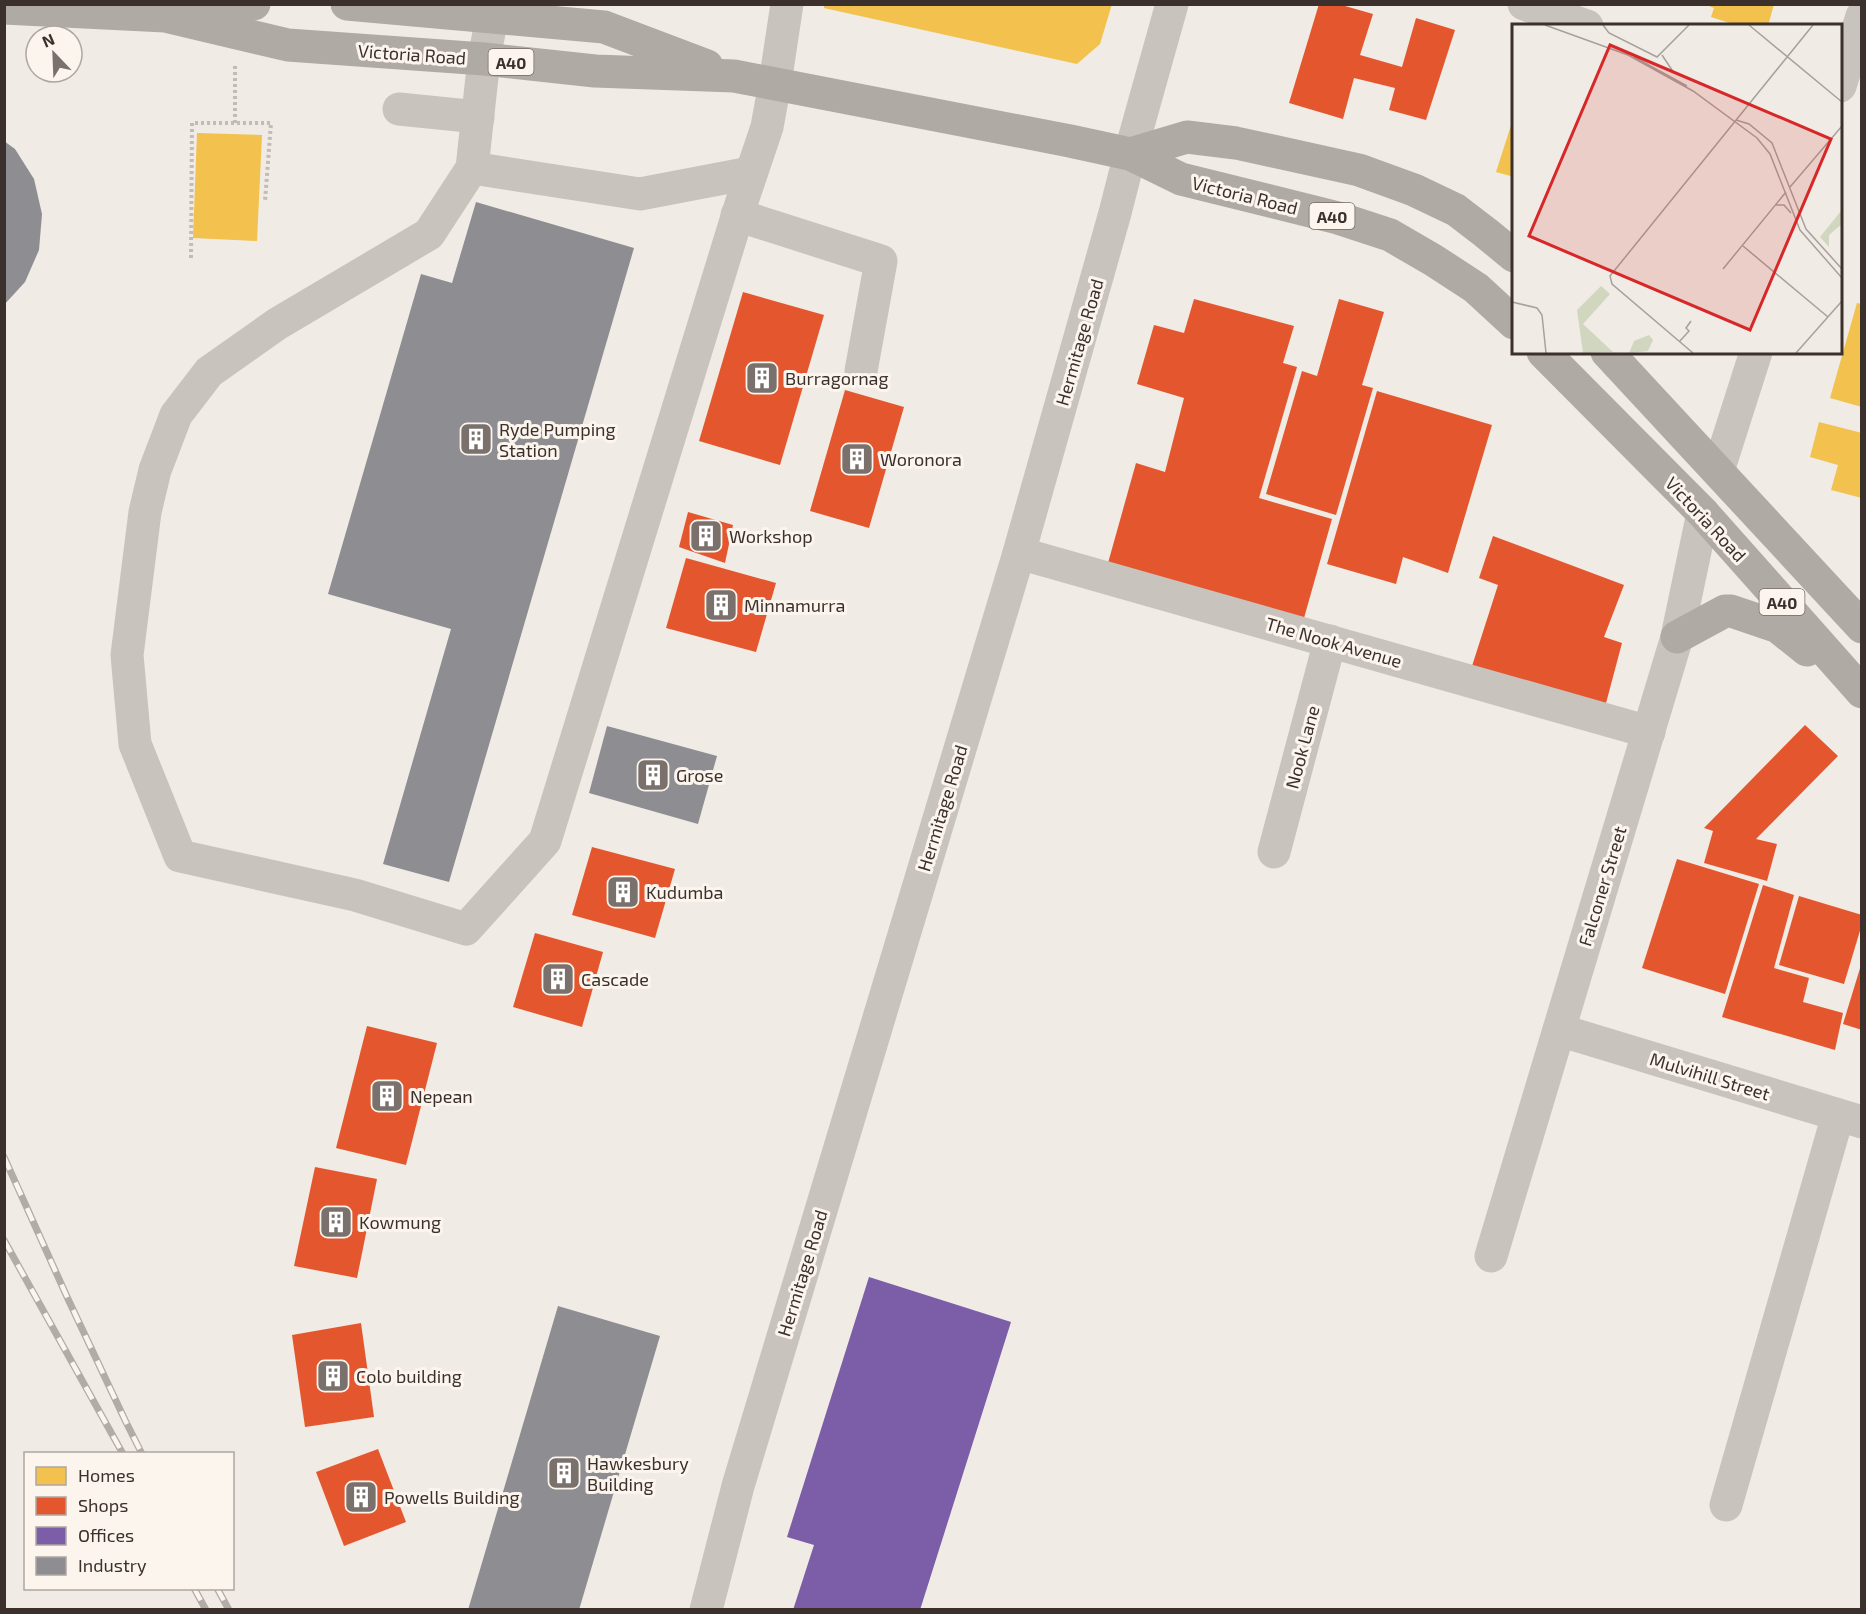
<svg xmlns="http://www.w3.org/2000/svg" width="1866" height="1614" viewBox="0 0 1866 1614" font-family="'Exo 2',sans-serif">
<style>
.homes{fill:#f2c14e}
.shops{fill:#e4572e}
.offices{fill:#7b5ea7}
.industry{fill:#8d8d92}
.lines{fill:none;stroke-linecap:round;stroke-linejoin:round}
.path{stroke:#c2bbb6;stroke-width:4;stroke-dasharray:3 3;stroke-linecap:butt}
.minor{stroke:#c9c3be;stroke-width:33}
.highway{stroke:#afaaa4;stroke-width:33}
.rail-casing{stroke:#b1aca8;stroke-width:7}
.rail{stroke:#fbf5ee;stroke-width:4.5;stroke-dasharray:14;stroke-linecap:butt}
.labels{text-anchor:middle;dominant-baseline:central;stroke-width:6;stroke-linejoin:round;paint-order:stroke}
.shield{fill:#fbf5ee;stroke:#756b66;stroke-width:1.5}
.shield-label{font-size:16px;font-weight:bold;fill:#3b302b}
.street-label{font-size:18px;fill:#3b302b;stroke:#fbf5ee}
.poi-label{font-size:18px;fill:#3b302b;stroke:#fbf5ee;text-anchor:start}
.inset-road{fill:none;stroke:#a8a09b;stroke-width:1.5}
.view{fill:#d62828;fill-opacity:0.15;stroke:#d62828;stroke-width:3}
.inset-edge{fill:none;stroke:#3b302b;stroke-width:3}
</style>
<rect width="100%" height="100%" fill="#f0ebe5"/>
<g class="homes">
<path d="M824,4h288l-12,40 -23,20 -253,-56z"/>
<path d="M1704,4h70l-6,22h-29l-28,-9 3,-9z"/>
<path d="M1514,116v61l-18,-5z"/>
<path d="M197,133l65,2 -5,106 -64,-3z"/>
<path d="M1857,303l5,1v103l-32,-9z"/>
<path d="M1819,422l43,11v65l-31,-8 7,-25 -28,-8z"/>
</g>
<g class="shops">
<path d="M1319,4h19l35,10 -13,41 42,12 14,-49 39,12 -29,90 -37,-10 6,-22 -41,-10 -11,41 -54,-16z"/>
<path d="M743,292l81,23 -44,150 -81,-24z"/>
<path d="M1194,299l100,27 -11,37 14,4 -38,131 73,21 -28,99 -196,-55 28,-100 29,9 19,-74 -47,-14 17,-59 30,8z"/>
<path d="M1339,299l45,13 -22,73 11,3 -37,127 -70,-21 36,-123 15,5z"/>
<path d="M845,390l59,17 -35,121 -59,-17z"/>
<path d="M1377,391l115,34 -44,148 -45,-16 -7,27 -69,-20z"/>
<path d="M688,512l45,13 -8,38 -46,-16z"/>
<path d="M1493,536l131,49 -20,52 18,6 -17,64 -133,-41 26,-81 -19,-7z"/>
<path d="M686,558l90,25 -20,69 -90,-24z"/>
<path d="M1805,725l33,31 -82,83 21,5 -10,37 -63,-18 9,-32 -9,-3z"/>
<path d="M592,847l83,22 -20,69 -83,-23z"/>
<path d="M1677,859l82,25 -34,110 -83,-26z"/>
<path d="M1763,885l31,10 -20,73 35,10 -6,24 40,11 -8,37 -113,-33z"/>
<path d="M1799,896l63,19v9l-18,60 -65,-19z"/>
<path d="M535,933l68,19 -21,75 -69,-20z"/>
<path d="M1861,965h1v65l-19,-6z"/>
<path d="M367,1026l70,17 -31,122 -70,-17z"/>
<path d="M315,1167l62,12 -20,99 -63,-12z"/>
<path d="M361,1323l13,94 -69,10 -13,-92z"/>
<path d="M378,1449l28,73 -62,24 -28,-74z"/>
</g>
<path class="offices" d="M869,1277l142,45 -91,288h-127l21,-65 -27,-8z"/>
<g class="industry">
<path d="M4,141l11,8 19,30 8,35 -3,36 -14,32 -21,23z"/>
<path d="M476,202l158,46 -185,634 -66,-18 68,-235 -123,-35 93,-320 31,9z"/>
<path d="M607,726l110,30 -19,68 -109,-31z"/>
<path d="M558,1306l102,30 -81,274h-111z"/>
</g>
<g class="lines">
<g class="path">
<path d="M235,66v57"/>
<path d="M191,258l1,-135h79l-6,78"/>
</g>
<g class="minor">
<path d="M1524,4l63,22"/>
<path d="M492,17l-8,42 -12,109 -43,66 -152,90 -68,48 -33,43 -21,55 -10,42 -18,143 8,89 45,112 175,39 111,34 79,-88 196,-637 26,-77 8,-44 12,-79"/>
<path d="M1840,86l22,-70"/>
<path d="M399,109l79,8"/>
<path d="M472,168l168,26 110,-21"/>
<path d="M737,215l144,46 -20,110"/>
<path d="M1718,471l38,-119"/>
<path d="M1019,553l630,179"/>
<path d="M1274,852l56,-211"/>
<path d="M1559,1030l303,92"/>
<path d="M1491,1256l186,-619 26,-124"/>
<path d="M1726,1505l112,-390"/>
<path d="M706,1610l32,-124 281,-933 96,-340 15,-59 42,-150"/>
</g>
<g class="highway">
<path d="M347,4l257,23 103,39"/>
<path d="M4,8l161,8 123,29 196,14 111,12 139,5 336,65 60,13 51,25 157,39 52,17 43,25 43,28 38,35"/>
<path d="M185,13l69,-9"/>
<path d="M1130,154l57,-17 49,6 123,27 55,20 42,20 30,23 28,23"/>
<path d="M1543,352l160,161 159,179"/>
<path d="M1607,352l255,275"/>
<path d="M1677,637l48,-26h6l47,16 29,23"/>
</g>
<g class="rail-casing">
<g id="rail">
<path d="M4,1157l64,142 57,121 17,34"/>
<path d="M4,1240l119,214"/>
<path d="M194,1588l12,22"/>
<path d="M217,1588l12,22"/>
</g>
</g>
<use href="#rail" class="rail"/>
</g>
<defs>
<g id="building-square" transform="scale(1.725)"><rect x="-9" y="-9" width="18" height="18" rx="4" fill="#7a716c" stroke="#fbf5ee"/><path d="M-4-6H4V6H1V3H-1V6H-4ZM-2.5-4.3h1.7v1.8h-1.7ZM.8-4.3h1.7v1.8H.8ZM-2.5-1h1.7V.8h-1.7ZM.8-1h1.7V.8H.8Z" fill="#fff"/></g>
</defs>
<g fill-rule="evenodd">
<use href="#building-square" x="762" y="378"/>
<use href="#building-square" x="476" y="439"/>
<use href="#building-square" x="857" y="459"/>
<use href="#building-square" x="706" y="536"/>
<use href="#building-square" x="721" y="605"/>
<use href="#building-square" x="653" y="775"/>
<use href="#building-square" x="623" y="892"/>
<use href="#building-square" x="558" y="979"/>
<use href="#building-square" x="387" y="1096"/>
<use href="#building-square" x="336" y="1222"/>
<use href="#building-square" x="333" y="1376"/>
<use href="#building-square" x="564" y="1473"/>
<use href="#building-square" x="361" y="1497"/>
</g>
<g class="labels">
<g class="shield">
<rect x="488.5" y="49" width="45" height="26" rx="4.5"/>
<rect x="1309.5" y="203" width="45" height="26" rx="4.5"/>
<rect x="1759.5" y="589" width="45" height="26" rx="4.5"/>
</g>
<g class="shield-label">
<text x="511" y="62">A40</text>
<text x="1332" y="216">A40</text>
<text x="1782" y="602">A40</text>
</g>
<g class="street-label">
<text transform="translate(412 54) rotate(4)">Victoria Road</text>
<text transform="translate(1245 195) rotate(14)">Victoria Road</text>
<text transform="translate(1079 342) rotate(-74)">Hermitage Road</text>
<text transform="translate(1706 519) rotate(47)">Victoria Road</text>
<text transform="translate(1334 642) rotate(16)">The Nook Avenue</text>
<text transform="translate(1302 747) rotate(-75)">Nook Lane</text>
<text transform="translate(942 808) rotate(-73)">Hermitage Road</text>
<text transform="translate(1602 886) rotate(-73)">Falconer Street</text>
<text transform="translate(1710 1076) rotate(17)">Mulvihill Street</text>
<text transform="translate(802 1273) rotate(-73)">Hermitage Road</text>
</g>
<g class="poi-label">
<text x="785" y="378">Burragornag</text>
<text x="499" y="429">Ryde Pumping<tspan x="499" dy="21">Station</tspan></text>
<text x="880" y="459">Woronora</text>
<text x="729" y="536">Workshop</text>
<text x="744" y="605">Minnamurra</text>
<text x="676" y="775">Grose</text>
<text x="646" y="892">Kudumba</text>
<text x="581" y="979">Cascade</text>
<text x="410" y="1096">Nepean</text>
<text x="359" y="1222">Kowmung</text>
<text x="356" y="1376">Colo building</text>
<text x="587" y="1463">Hawkesbury<tspan x="587" dy="21">Building</tspan></text>
<text x="384" y="1497">Powells Building</text>
</g>
</g>
<g transform="translate(1512 24)">
<rect width="330" height="330" fill="#f0ebe5"/>
<path d="M329,187l1,13 -13,11v12l-9,-10zM89,262l9,8 -27,30 30,28 -30,1 -6,-43zM137,311l4,5 -5,11 -19,2 5,-12z" fill="#d1d6bf"/>
<path class="inset-road" d="M33,1l83,30 65,36 64,47 13,16 30,76 42,48M91,1l6,8 48,24 32,-32M237,1l93,77M150,31l12,18M122,33l53,29M224,96l13,4 23,19 34,86 36,40M278,163l52,-61M264,181h8l7,8M231,222l85,71M211,245l63,-77M0,278l25,6 5,7 4,38M167,318l10,-11 -3,-3 5,-7M181,329l-81,-69 -2,-8 203,-251M284,329l46,-52"/>
<path class="view" d="M98,21l221,94 -81,191 -221,-94z"/>
<rect width="330" height="330" class="inset-edge"/>
</g>
<rect width="1866" height="1614" fill="none" stroke="#3b302b" stroke-width="12"/>
<rect x="24" y="1452" width="210" height="138" fill="#fbf5ee" stroke="#aea6a0" stroke-width="1.5"/>
<rect x="36" y="1467" width="30" height="18" fill="#f2c14e" stroke="#aea6a0" stroke-width="1.5"/>
<text x="78" y="1482" font-size="18" fill="#3b302b">Homes</text>
<rect x="36" y="1497" width="30" height="18" fill="#e4572e" stroke="#aea6a0" stroke-width="1.5"/>
<text x="78" y="1512" font-size="18" fill="#3b302b">Shops</text>
<rect x="36" y="1527" width="30" height="18" fill="#7b5ea7" stroke="#aea6a0" stroke-width="1.5"/>
<text x="78" y="1542" font-size="18" fill="#3b302b">Offices</text>
<rect x="36" y="1557" width="30" height="18" fill="#8d8d92" stroke="#aea6a0" stroke-width="1.5"/>
<text x="78" y="1572" font-size="18" fill="#3b302b">Industry</text>
<g transform="translate(54 54) rotate(337)"><circle r="28" fill="#fbf5ee" stroke="#aea6a0" stroke-width="1.5"/>
<path d="M0-4.5L10 22L0 15L-10 22Z" fill="#7a716c"/>
<text y="-9" font-size="16" font-weight="bold" text-anchor="middle" fill="#3b302b">N</text>
</g>
</svg>
